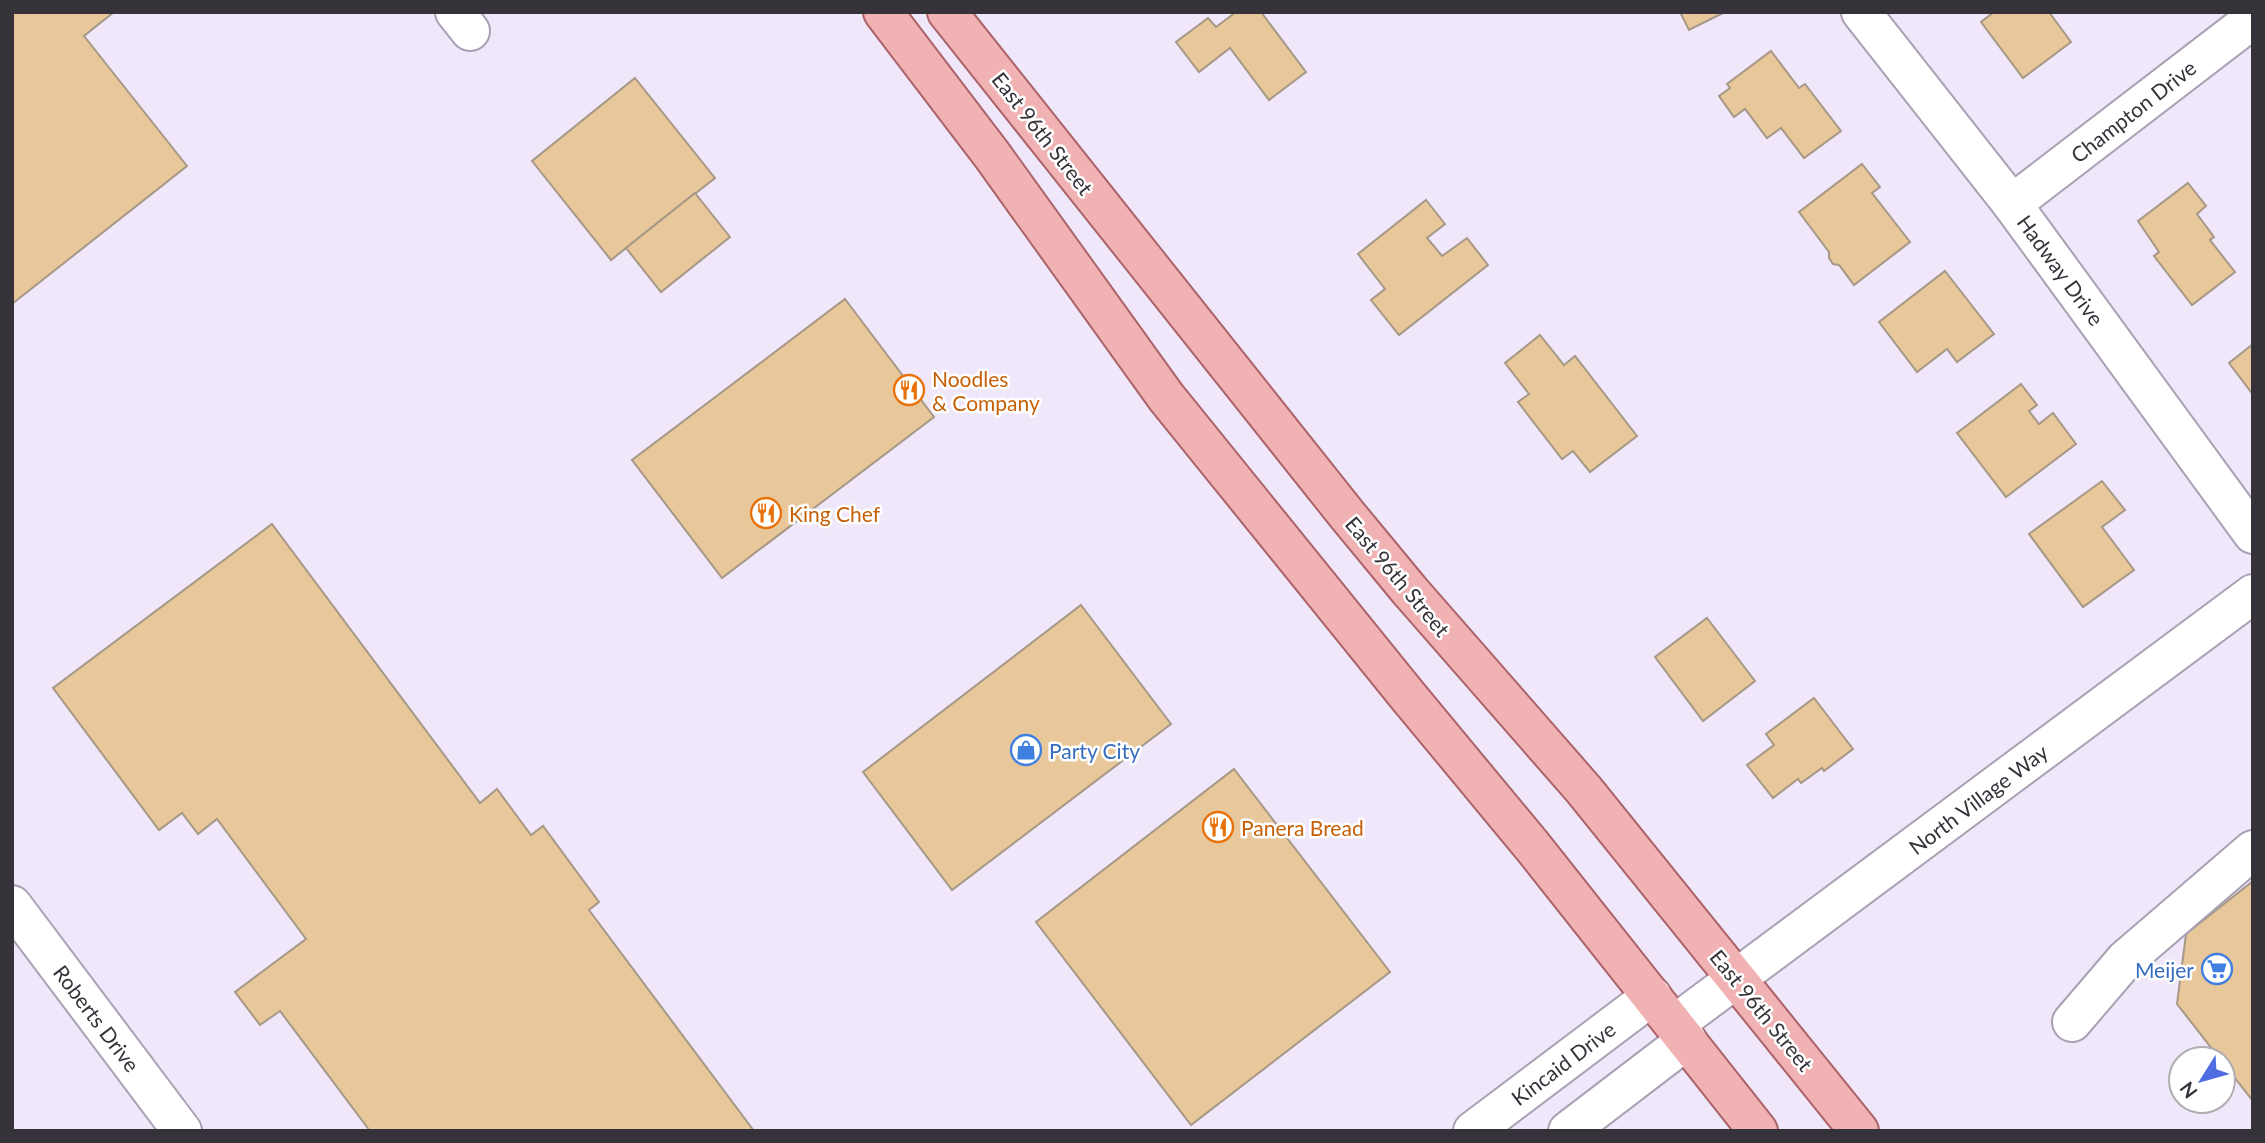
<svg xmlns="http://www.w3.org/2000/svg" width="2265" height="1143" viewBox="0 0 2265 1143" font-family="Lato,sans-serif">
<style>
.building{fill:#e8c79a;stroke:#a59886;stroke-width:2}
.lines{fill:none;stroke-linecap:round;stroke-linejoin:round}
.minor-casing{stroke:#a9a0b3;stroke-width:42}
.major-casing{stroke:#aa6469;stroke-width:42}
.minor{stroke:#fff;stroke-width:38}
.major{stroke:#f1b2b4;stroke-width:38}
.labels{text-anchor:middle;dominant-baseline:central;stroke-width:5;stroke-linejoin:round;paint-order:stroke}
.street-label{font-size:21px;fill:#36323a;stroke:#fff}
.food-label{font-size:21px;fill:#c56008;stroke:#fff;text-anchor:start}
.shop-label{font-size:21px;fill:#366cbe;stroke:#fff;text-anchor:start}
</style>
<rect width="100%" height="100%" fill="#f1e7fb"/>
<g class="building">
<path d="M12,12h102l-30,24 103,130 -175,138z"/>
<path d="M1236,12h25l45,60 -37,28 -39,-52 -31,24 -23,-30 32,-24 8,9z"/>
<path d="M1680,12h45l-36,18z"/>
<path d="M1994,12h55l22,30 -48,36 -42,-56z"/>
<path d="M1771,51l28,37 6,-4 36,47 -37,27 -23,-30 -14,10 -22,-29 -11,8 -15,-21 11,-8 -3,-4z"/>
<path d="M635,78l80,100 -104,82 -79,-99z"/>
<path d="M1862,164l18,23 -8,6 38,49 -56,43 -15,-20 -6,-1 -4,-6v-6l-30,-40z"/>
<path d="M2188,183l18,23 -9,8 17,23 -4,3 25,32 -43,33 -38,-49 5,-4 -21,-31z"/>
<path d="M695,193l35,44 -69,55 -35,-44z"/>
<path d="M1426,200l19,24 -18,14 15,18 25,-18 21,27 -89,70 -28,-35 14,-11 -27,-35z"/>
<path d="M1945,271l49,63 -37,28 -10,-13 -30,23 -38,-50z"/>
<path d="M845,299l89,118 -212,161 -90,-118z"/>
<path d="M1540,335l24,30 11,-9 62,80 -47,36 -17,-21 -11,8 -44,-57 11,-8 -24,-31z"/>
<path d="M2253,344v46l-2,2 -22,-29z"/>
<path d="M2021,384l16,21 -8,6 10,13 14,-11 23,31 -70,53 -49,-64z"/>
<path d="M2102,481l23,29 -23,17 32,43 -51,37 -54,-73z"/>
<path d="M272,524l208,279 17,-14 34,46 12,-9 56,76 -10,8 165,221h-384l-90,-120 -20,14 -25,-33 71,-53 -89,-120 -19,15 -16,-21 -23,17 -106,-142z"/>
<path d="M1081,605l90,119 -219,166 -89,-118z"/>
<path d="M1707,618l48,63 -52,40 -48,-64z"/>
<path d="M1814,698l39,51 -29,22 -2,-3 -21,15 -3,-4 -25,19 -26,-33 27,-20 -8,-11z"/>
<path d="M1234,769l156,203 -199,153 -155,-203z"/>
<path d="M2253,881v220l-30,-38v-4h-3l-43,-55 9,-70z"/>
</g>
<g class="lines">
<g class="minor-casing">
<g id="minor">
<path d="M455,12l15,19"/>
<path d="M1861,12l151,192 241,330"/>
<path d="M2012,204l241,-185"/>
<path d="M12,905l170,226"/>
<path d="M2072,1022l53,-62 128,-110"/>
<path d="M1675,1024l578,-430"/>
<path d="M1473,1131l179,-135"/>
<path d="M1568,1131l119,-91"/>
</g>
</g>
<g class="major-casing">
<g id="major">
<path d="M883,12l109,143 174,242 241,298 126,152 225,284"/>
<path d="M947,12l401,504 62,75 174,199 275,341"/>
</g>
</g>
<use href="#minor" class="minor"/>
<use href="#major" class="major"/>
</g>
<defs>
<g id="restaurant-ring" transform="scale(1.575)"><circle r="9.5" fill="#fff" stroke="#e8710a" stroke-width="1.5"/><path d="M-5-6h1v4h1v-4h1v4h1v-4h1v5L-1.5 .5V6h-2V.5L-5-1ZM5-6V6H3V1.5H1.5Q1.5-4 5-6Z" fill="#e8710a"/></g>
<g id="shop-ring" transform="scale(1.575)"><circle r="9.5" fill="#fff" stroke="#3f7fe0" stroke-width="1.5"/><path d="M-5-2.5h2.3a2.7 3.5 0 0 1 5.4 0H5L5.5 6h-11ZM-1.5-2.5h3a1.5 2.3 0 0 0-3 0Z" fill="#3f7fe0"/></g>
<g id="supermarket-ring" transform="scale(1.575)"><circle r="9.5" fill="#fff" stroke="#3f7fe0" stroke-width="1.5"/><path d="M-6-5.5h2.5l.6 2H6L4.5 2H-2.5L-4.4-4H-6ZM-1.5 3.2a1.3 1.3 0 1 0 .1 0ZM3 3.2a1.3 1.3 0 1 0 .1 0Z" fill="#3f7fe0"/></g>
</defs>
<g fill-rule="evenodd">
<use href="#restaurant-ring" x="909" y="390"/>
<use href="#restaurant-ring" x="766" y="513"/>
<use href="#shop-ring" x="1026" y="750"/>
<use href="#restaurant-ring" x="1218" y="827"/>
<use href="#supermarket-ring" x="2217" y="969"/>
</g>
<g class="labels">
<g class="street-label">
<text transform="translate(2133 111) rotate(-38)">Champton Drive</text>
<text transform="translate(1043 133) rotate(52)">East 96th Street</text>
<text transform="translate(2061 270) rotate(54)">Hadway Drive</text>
<text transform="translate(1398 576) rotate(50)">East 96th Street</text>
<text transform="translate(1978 799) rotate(-37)">North Village Way</text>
<text transform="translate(1762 1010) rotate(51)">East 96th Street</text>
<text transform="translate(97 1018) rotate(53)">Roberts Drive</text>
<text transform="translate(1563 1063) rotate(-37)">Kincaid Drive</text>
</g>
<g class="food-label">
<text x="932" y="378">Noodles<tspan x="932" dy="24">&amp; Company</tspan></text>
<text x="789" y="513">King Chef</text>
<text x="1241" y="827">Panera Bread</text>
</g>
<g class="shop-label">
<text x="1049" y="750">Party City</text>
<text x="2194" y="969" text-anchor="end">Meijer</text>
</g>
</g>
<rect width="2265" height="1143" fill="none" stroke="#36323a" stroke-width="28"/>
<g transform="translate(2202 1080) rotate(233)"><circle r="33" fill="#ffffff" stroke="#afadb0" stroke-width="2"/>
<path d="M0-5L12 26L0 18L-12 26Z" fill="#4f6ce1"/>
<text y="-10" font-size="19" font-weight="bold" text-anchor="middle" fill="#36323a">N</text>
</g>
</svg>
